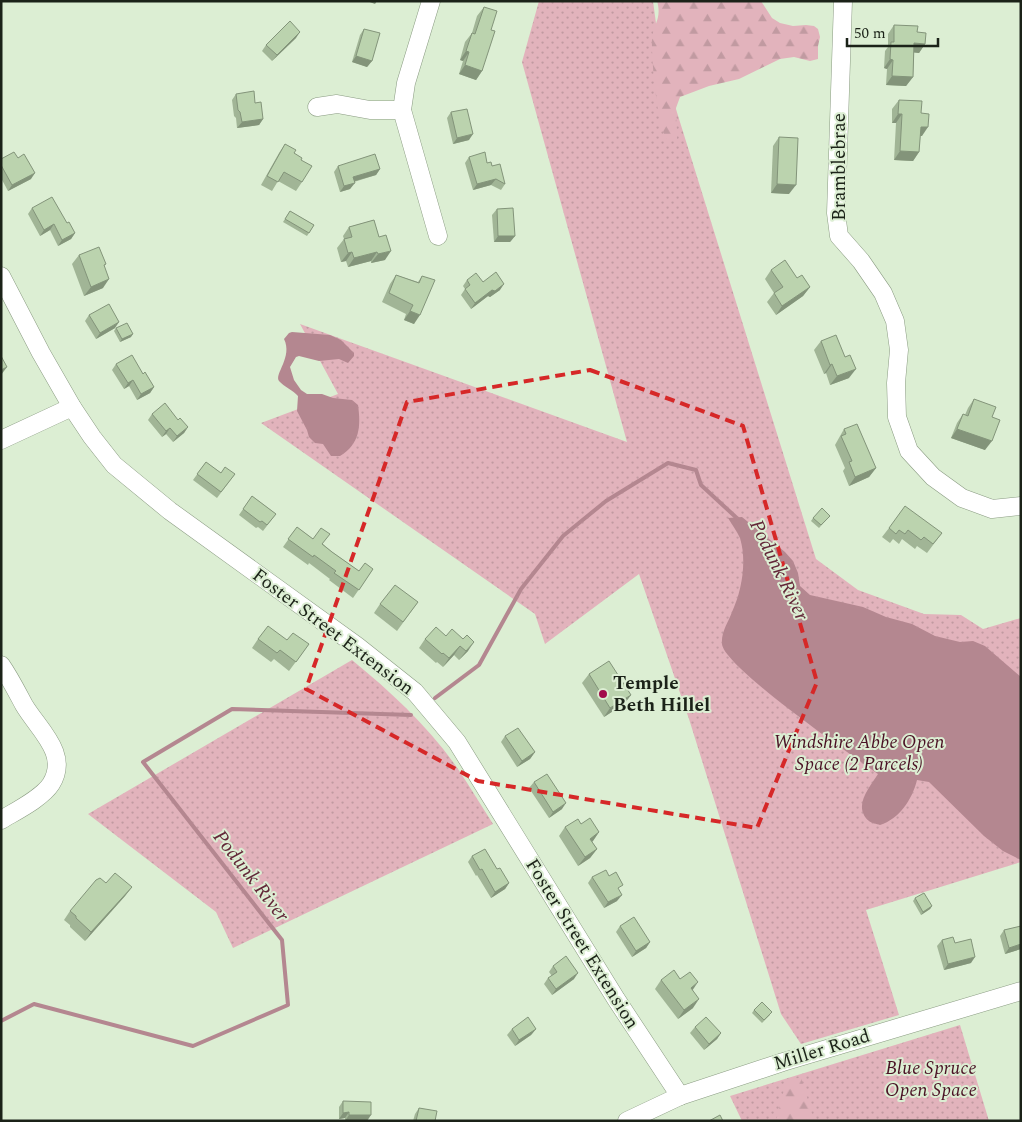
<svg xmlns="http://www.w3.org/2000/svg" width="1022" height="1122" viewBox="0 0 1022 1122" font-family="Spectral,serif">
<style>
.grass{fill:url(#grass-dots)}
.forest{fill:url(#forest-firs)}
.water{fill:#b48790}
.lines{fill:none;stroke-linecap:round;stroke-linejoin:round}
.stream{stroke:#b48790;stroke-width:4}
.minor-casing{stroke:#8a9b82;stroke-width:19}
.minor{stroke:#fff;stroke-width:18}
.wall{fill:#a1b596}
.shaded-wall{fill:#83947a}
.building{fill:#bbd3ae;stroke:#83947a}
.marked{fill:none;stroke:#d62828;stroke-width:4;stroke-dasharray:10 6;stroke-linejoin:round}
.poi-dot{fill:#a20b4b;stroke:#dceed3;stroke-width:2}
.labels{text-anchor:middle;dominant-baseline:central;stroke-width:4;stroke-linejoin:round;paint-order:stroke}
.street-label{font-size:19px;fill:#1b2218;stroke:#dceed3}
.poi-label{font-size:19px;font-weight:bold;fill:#1b2218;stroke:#dceed3;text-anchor:start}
.park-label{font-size:19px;font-style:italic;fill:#4a1124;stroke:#dceed3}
.water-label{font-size:20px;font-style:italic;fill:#632839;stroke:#dceed3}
</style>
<defs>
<pattern id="grass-dots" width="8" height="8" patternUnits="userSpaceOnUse" patternTransform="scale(1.25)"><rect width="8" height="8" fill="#e2b3bc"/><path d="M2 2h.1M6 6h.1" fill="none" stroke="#c19aa1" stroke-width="1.8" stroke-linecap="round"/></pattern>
<pattern id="forest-firs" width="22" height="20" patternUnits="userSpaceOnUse" patternTransform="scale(1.25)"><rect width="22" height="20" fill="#e2b3bc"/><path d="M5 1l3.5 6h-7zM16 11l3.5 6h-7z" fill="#c19aa1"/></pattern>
</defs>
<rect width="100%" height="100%" fill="#dceed3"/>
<g class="grass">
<path d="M539,1h114l8,60 155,498 42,31 66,24 37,1 22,14 38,-11v244l-155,48 33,105 -98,29 -20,-30 -92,-295 -50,-145 -94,70 -10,-30 -274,-191 77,-29 -38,-70 327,118 -105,-380z"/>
<path d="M352,660c39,32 77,67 106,109 12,18 23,36 35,55l-260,124 -17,-36 -128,-98z"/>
<path d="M960,1025l29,96h-247l-12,-25z"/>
</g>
<g class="forest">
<path d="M657,1h104l11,17 8,5 13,3 13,-1 8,1 4,3 2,8 -2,9v13l-8,2 -16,-4 -14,2 -41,20 -30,7 -29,11 -4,11 1,31 -9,1c-11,-9 -17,-86 -16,-102 2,-15 10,-20 5,-37z"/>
<path d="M801,1077l13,44h-38l10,-39z"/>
</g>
<g class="water">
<path d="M292,332l38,3 11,5 13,13v3l-6,7 -9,-4 -20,2 -20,-5 -3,1 -6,10 4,13 7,10 6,4h15l11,4 19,2 6,5c3,21 2,39 -18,51h-9l-8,-12 -8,-1 -6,-6 -2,-7 -10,-19 1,-15c-5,-6 -14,-9 -19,-15 -5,-7 14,-24 5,-42l5,-6z"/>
<path d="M742,517l43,35 8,9 5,12 2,13 10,9 53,12 23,10 26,7 23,12 25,6 13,-1 12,5 36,31v183l-18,-9 -19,-15 -55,-54 -12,-2c-5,20 -18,39 -37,45 -3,-1 -9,-2 -11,-4 -17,-15 1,-34 9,-47 -25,-18 -154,-107 -156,-130 -1,-12 6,-21 10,-32 10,-21 15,-51 8,-74 -3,-7 -8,-13 -12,-20z"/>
</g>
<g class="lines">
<g class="stream">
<path d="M435,698l44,-33 42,-76 42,-53 43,-35 62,-38 28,7 5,15 39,36"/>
<path d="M1,1021l33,-17 159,42 95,-41 -6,-65 -139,-178 89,-53 179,6"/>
</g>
<g class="minor-casing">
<g id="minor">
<path d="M431,1l-25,82 -4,27 36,126"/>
<path d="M843,1l-7,212 3,23 22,25 22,32 12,28 4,29 -3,33 1,34 12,34 24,26 29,21 30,11 29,-3"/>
<path d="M317,107l20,-3 33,6h32"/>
<path d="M1,276l40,77 31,54 20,30 22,28 56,46 187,135 58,46 42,50 159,257 64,97"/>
<path d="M1,440l71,-33"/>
<path d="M1,665c9,13 16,27 23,40 14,24 46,49 27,79 -9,14 -35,27 -50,36"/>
<path d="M627,1121l53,-25 103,-34 238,-71"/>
</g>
</g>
<use href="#minor" class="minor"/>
</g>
<g class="wall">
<path d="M484,7l7,23 -9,41 -6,9 -17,-6 4,-13 -3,-1 5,-18 7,-9 5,-17z"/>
<path d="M894,25l23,7 8,12 -6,9 -5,-1 -1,25 -7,9 -20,-1 1,-16 -3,-1 1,-17 3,-4v-13z"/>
<path d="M364,29l8,32 -5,6 -15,-5 8,-27z"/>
<path d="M296,38l-24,23 -10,-10 4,-6z"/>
<path d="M236,94l19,9 8,16 -4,6 -22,3 -1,-10 -2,-2 -2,-16z"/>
<path d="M899,100l22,13 1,23h-2l-1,16 -6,9 -19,-1 2,-37h-4v-14z"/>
<path d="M451,112l18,28 -16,4 -6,-26z"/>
<path d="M779,137l10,57 -18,-1 2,-47z"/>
<path d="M285,144l16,16 1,22 -6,9 -18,-10 -6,10 -11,-6 18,-32z"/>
<path d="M469,157l18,6 18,21 -4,6 -10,-5 -18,5 -8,-27z"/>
<path d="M18,158l13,21 -23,12 -7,-13v-19z"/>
<path d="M338,166l42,3 -4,6 -22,7 -4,7 -10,3 -6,-20z"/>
<path d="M32,208l35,15 8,10 -4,6 -13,7 -8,-16 -10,6 -12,-22z"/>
<path d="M497,209l18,27 -5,6h-16l-2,-27z"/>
<path d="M290,211l24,14 -7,11 -24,-14z"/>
<path d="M374,220l11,40 -14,3v-2l-23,6 -2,-6 -5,1 -4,-14 7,-9 -1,-3 6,-9z"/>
<path d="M79,255l27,9 -2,2 -1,22 -19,8 -12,-32z"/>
<path d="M771,270l26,8 13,9 -7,9 -27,19 -9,-13 7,-9 -9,-14z"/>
<path d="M396,275l22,7 4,-6 -8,48 -10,-4 2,-6 -24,-12 8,-18z"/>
<path d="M467,280l16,2 17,8 -10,7 -2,-1 -17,13 -10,-14 4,-6 -2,-3z"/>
<path d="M89,315l26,13 -19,11 -11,-18z"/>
<path d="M116,328l15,9 -11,5 -6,-11z"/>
<path d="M821,341l28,37 -19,7 -4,-12 -2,1 -10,-24z"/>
<path d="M116,364l27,10 11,13 -4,6 -13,7 -8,-14 -5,3 -12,-19z"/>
<path d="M974,399l18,18 -7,33 -34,-12 6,-15 6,-9 2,1 3,-7z"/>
<path d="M152,414l26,6 10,7 -4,6 -11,9 -7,-8 -4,3 -14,-17z"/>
<path d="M844,429l32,39 -7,9 -20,9 -6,-15 2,-3 -10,-23z"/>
<path d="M206,462l15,11 14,1 -18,24 -24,-18z"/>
<path d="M252,496l24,18 -13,17 -5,-4 -2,1 -17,-13z"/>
<path d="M830,516l-11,12 -8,-7 2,-3z"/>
<path d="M297,527l16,12 10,5 9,8 27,19 14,-2 -20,29 -24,-18 1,-1 -21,-16 -1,2 -25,-18z"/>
<path d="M889,528l53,5 -15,20 -10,-7 -2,3 -13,-10 -3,5 -6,-5 -3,4 -8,-6z"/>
<path d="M418,602l-21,29 -23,-18 6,-9z"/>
<path d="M446,636l22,15 -9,9 -5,-5 -11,12 -6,-5 -1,1 -17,-15 6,-9z"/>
<path d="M258,639l29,1 22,4 -20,27 -15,-12 -3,3 -19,-14z"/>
<path d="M589,674l42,21 -7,9 -20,13 -22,-34z"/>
<path d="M505,736l30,16 -5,7 -13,8 -16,-25z"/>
<path d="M534,782l28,27 -13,9 -20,-30z"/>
<path d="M581,824l18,8 -7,10 5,7 -7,9 -12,8 -19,-30 6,-9z"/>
<path d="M472,856l25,13 12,14 -4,6 -14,9 -14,-23 -1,1 -8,-14z"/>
<path d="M609,876l10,15 -2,10 -13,7 -16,-25 4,-6z"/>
<path d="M106,883l26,4 -7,9 -40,45 -15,-14v-2l-6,-5 6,-9z"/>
<path d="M915,898l17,8 -2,3 -9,6 -8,-14z"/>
<path d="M620,926l30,16 -4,6 -14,9 -16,-25z"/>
<path d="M1021,926v23l-16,5 -5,-18 4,-6z"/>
<path d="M942,940l13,3 16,20 -27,7 -7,-24z"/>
<path d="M553,966l21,13 -22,16 -8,-11 4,-6 4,-2 -3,-4z"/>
<path d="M680,979l13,11v18l-15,11 -23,-30 6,-9z"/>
<path d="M754,1010l16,5 -8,8 -10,-10z"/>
<path d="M695,1027l26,6 -4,6 -13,11 -14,-17z"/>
<path d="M512,1029h24l-5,6 -16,11 -8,-11z"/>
<path d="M343,1101l24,20h-22v-3l-6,1v-12z"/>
<path d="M419,1108l16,13h-22l2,-7z"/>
</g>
<g class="shaded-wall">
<path d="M367,1h10l-2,3z"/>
<path d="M300,32l-4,6 -24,23 5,-6z"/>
<path d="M914,43l11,1 -6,9 -11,-1z"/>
<path d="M466,51l3,1 -6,9 -3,-1z"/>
<path d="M356,56l16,5 -5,6 -15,-5z"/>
<path d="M890,59l3,1 -6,9 -3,-1z"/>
<path d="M465,65l17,6 -6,9 -17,-6z"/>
<path d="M892,76l21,1 -7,9 -20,-1z"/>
<path d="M898,114h4l-6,9h-4z"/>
<path d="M263,119l-4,6 -22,3 5,-6z"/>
<path d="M921,127h7l-6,9h-8z"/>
<path d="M473,134l-4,6 -16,4 4,-6z"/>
<path d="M900,151l19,1 -6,9 -19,-1z"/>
<path d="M380,169l-4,6 -28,8 5,-6z"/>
<path d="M35,173l-4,6 -23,12 4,-6z"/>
<path d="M496,179l-5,6 -18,5 4,-6z"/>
<path d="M355,183l-5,6 -10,3 4,-6z"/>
<path d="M777,184l19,1 -7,9 -18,-1z"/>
<path d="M54,224l-4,6 -10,6 4,-6z"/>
<path d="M75,233l-4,6 -13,7 4,-6z"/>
<path d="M498,236h17l-5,6h-16z"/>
<path d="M391,251l-6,9 -14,3 7,-9z"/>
<path d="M352,252l-6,9 -5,1 7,-9z"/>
<path d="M377,252l-6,9 -23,6 6,-9z"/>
<path d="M109,279l-6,9 -19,8 7,-9z"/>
<path d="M504,284l-4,6 -10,7 -2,-1 -17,13 4,-6 17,-13z"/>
<path d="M810,287l-7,9 -27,19 6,-9z"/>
<path d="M410,311l10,4 -6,9 -10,-4z"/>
<path d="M119,322l-4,6 -19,11 4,-6z"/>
<path d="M133,334l-2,3 -11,5 2,-3z"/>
<path d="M832,364l-6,9 -2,1 6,-9z"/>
<path d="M7,367l-6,8v-5z"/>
<path d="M856,369l-7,9 -19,7 7,-9z"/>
<path d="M133,380l-4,6 -5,3 4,-6z"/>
<path d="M154,387l-4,6 -13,7 4,-6z"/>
<path d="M188,427l-4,6 -11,9 4,-6z"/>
<path d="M170,428l-4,6 -4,3 4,-6z"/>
<path d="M957,429l35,12 -7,9 -34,-12z"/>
<path d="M876,468l-7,9 -20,9 6,-9z"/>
<path d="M474,642l-6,9 -9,9 7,-9z"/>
<path d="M460,646l-6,9 -11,12 6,-9z"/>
<path d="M631,695l-7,9 -20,13 6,-9z"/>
<path d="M535,752l-5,7 -13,8 5,-6z"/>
<path d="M566,803l-4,6 -13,9 4,-6z"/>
<path d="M599,832l-6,9 -9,7 6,-9z"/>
<path d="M597,849l-7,9 -12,8 7,-9z"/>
<path d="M509,883l-4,6 -14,9 4,-6z"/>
<path d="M132,887l-7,9 -40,45 6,-9z"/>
<path d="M622,895l-5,6 -13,7 4,-6z"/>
<path d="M932,906l-2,3 -9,6 2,-3z"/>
<path d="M650,942l-4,6 -14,9 4,-6z"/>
<path d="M1021,944v5l-16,5 4,-6z"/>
<path d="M975,957l-4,6 -27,7 4,-6z"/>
<path d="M578,973l-4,6 -22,16 4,-6z"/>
<path d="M698,982l-6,9 -1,-3z"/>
<path d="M699,999l-6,9 -15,11 6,-9z"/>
<path d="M536,1029l-5,6 -16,11 4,-6z"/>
<path d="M721,1033l-4,6 -13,11 5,-6z"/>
<path d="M349,1112l-4,6 -6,1 4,-6z"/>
<path d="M349,1115h22l-4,6h-22z"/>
</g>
<g class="building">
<path d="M484,7l13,4 -6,19 4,1 -13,40 -17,-6 4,-13 -3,-1 6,-18 3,1z"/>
<path d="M290,21l10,11 -23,23 -11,-10z"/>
<path d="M894,25l24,1 -1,6 9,1 -1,11 -11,-1 -1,34 -21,-1 1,-16 -3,-1 1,-17h3z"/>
<path d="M364,29l16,4 -8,28 -16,-5z"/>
<path d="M254,91l1,12 6,-1 2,17 -21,3 -2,-10 -2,-2 -2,-16z"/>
<path d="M899,100l23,1 -1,12 8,1 -1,13h-7l-2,25 -19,-1 2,-37h-4z"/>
<path d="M467,109l6,25 -16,4 -6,-26z"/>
<path d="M779,137l19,1 -2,47 -19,-1z"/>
<path d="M285,144l11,6 -2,3 8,5 -1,2 11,6 -10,16 -18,-10 -6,10 -11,-6z"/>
<path d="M14,152l4,6 6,-4 11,19 -23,12 -11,-20v-6z"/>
<path d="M485,152l2,11 4,-1 1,4 8,-2 5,20 -9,-5 -19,5 -8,-27z"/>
<path d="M375,154l5,15 -27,8 2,6 -11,3 -6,-20z"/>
<path d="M52,197l15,26 2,-1 6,11 -13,7 -8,-16 -10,6 -12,-22z"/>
<path d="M513,208l2,28h-17l-1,-27z"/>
<path d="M290,211l24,14 -5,8 -24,-14z"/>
<path d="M374,220l5,17 7,-2 5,16 -13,3 -1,-2 -23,6 -2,-6 -4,1 -4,-14 8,-2 -3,-10z"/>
<path d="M99,247l7,17 -2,1 5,14 -18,8 -12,-32z"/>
<path d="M785,260l12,18 5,-3 8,12 -28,19 -8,-13 9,-6 -12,-17z"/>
<path d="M496,272l8,12 -9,7 -3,-1 -17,13 -10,-14 5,-4 -3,-5 9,-7 7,9z"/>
<path d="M396,275l23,8 3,-7 13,4 -15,35 -10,-4 3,-6 -24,-12z"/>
<path d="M109,304l10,18 -19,11 -11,-18z"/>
<path d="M127,323l6,11 -11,5 -6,-11z"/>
<path d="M836,335l9,22 5,-2 6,14 -19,7 -5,-12 -2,1 -9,-24z"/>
<path d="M132,355l11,19 2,-2 9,15 -13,7 -8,-14 -5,3 -12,-19z"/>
<path d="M1,356l6,11 -6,3z"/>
<path d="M974,399l22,8 -4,10 8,3 -8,21 -35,-12 6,-15 5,2z"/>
<path d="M165,403l13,17 2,-2 8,9 -11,9 -7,-8 -4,3 -14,-17z"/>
<path d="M857,424l19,44 -21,9 -6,-15 3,-1 -11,-25 5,-2 -2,-5z"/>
<path d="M206,462l15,11 4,-6 10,7 -14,18 -24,-18z"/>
<path d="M252,496l24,18 -9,11 -5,-4 -2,1 -17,-13z"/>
<path d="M905,506l37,27 -9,11 -9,-7 -3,3 -13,-10 -3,4 -6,-4 -3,4 -7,-6z"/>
<path d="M822,508l8,8 -9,9 -8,-7z"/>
<path d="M297,527l16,12 8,-11 9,6 -8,10 10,8 27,19 6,-8 8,6 -14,21 -25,-17 2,-2 -22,-16 -1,2 -25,-18z"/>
<path d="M395,585l23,17 -15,20 -23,-18z"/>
<path d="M268,626l19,14 6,-7 16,11 -13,18 -16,-12 -3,3 -19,-14z"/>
<path d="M436,627l10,9 6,-7 11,10 4,-4 7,7 -8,9 -6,-5 -11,12 -6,-5 -1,1 -17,-15z"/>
<path d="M609,661l22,34 -21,13 -21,-34z"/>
<path d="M518,728l17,24 -13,9 -17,-25z"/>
<path d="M547,774l19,29 -13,9 -19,-30z"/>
<path d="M590,818l9,14 -9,7 7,10 -12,8 -20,-30 13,-8 3,5z"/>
<path d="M485,849l12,20 3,-1 9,15 -14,9 -13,-23 -2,1 -8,-14z"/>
<path d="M606,870l3,6 7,-4 7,13 -5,3 4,7 -14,7 -16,-25z"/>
<path d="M115,873l17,14 -41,45 -15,-14v-2l-6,-5 26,-31 4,-2 6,5z"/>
<path d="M924,893l8,13 -9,6 -8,-14z"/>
<path d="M634,917l16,25 -14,9 -16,-25z"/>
<path d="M1021,926v18l-12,4 -5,-18z"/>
<path d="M953,937l2,6 16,-4 4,18 -27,7 -6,-24z"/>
<path d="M566,956l12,17 -22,16 -8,-11 9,-6 -4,-6z"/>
<path d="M674,970l6,9 10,-7 8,10 -7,6 8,11 -15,11 -23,-30z"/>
<path d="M762,1002l10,10 -8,8 -10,-10z"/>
<path d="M528,1017l8,12 -17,11 -7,-11z"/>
<path d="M706,1017l15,16 -12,11 -14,-17z"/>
<path d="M343,1101l28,1v13h-22v-3l-6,1z"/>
<path d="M419,1108l18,3 -2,10h-19z"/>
<path d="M720,1115l3,6h-14z"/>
</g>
<path class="marked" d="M590,370l153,56 74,256 -60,146 -279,-47 -172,-92 101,-287z"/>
<circle class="poi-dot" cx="603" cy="694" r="5"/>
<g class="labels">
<g class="street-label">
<text transform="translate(839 167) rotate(-90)">Bramblebrae</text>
<text transform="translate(333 632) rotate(37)">Foster Street Extension</text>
<text transform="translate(582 944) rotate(58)">Foster Street Extension</text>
<text transform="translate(822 1050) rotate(-17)">Miller Road</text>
</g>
<g class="poi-label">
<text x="613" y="683">Temple<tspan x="613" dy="22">Beth Hillel</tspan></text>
</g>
<g class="park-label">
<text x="859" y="742">Windshire Abbe Open<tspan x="859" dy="22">Space (2 Parcels)</tspan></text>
<text x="931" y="1068">Blue Spruce<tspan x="931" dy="22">Open Space</tspan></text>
</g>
<g class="water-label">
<text transform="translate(779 570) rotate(64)">Podunk River</text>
<text transform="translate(251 876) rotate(52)">Podunk River</text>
</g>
</g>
<rect width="1022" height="1122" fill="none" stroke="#1b2218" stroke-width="5"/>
<path d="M847 38v8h91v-8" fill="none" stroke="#1b2218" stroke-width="2.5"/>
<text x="854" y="38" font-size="15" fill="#1b2218" stroke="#dceed3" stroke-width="4" paint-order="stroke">50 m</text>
</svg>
